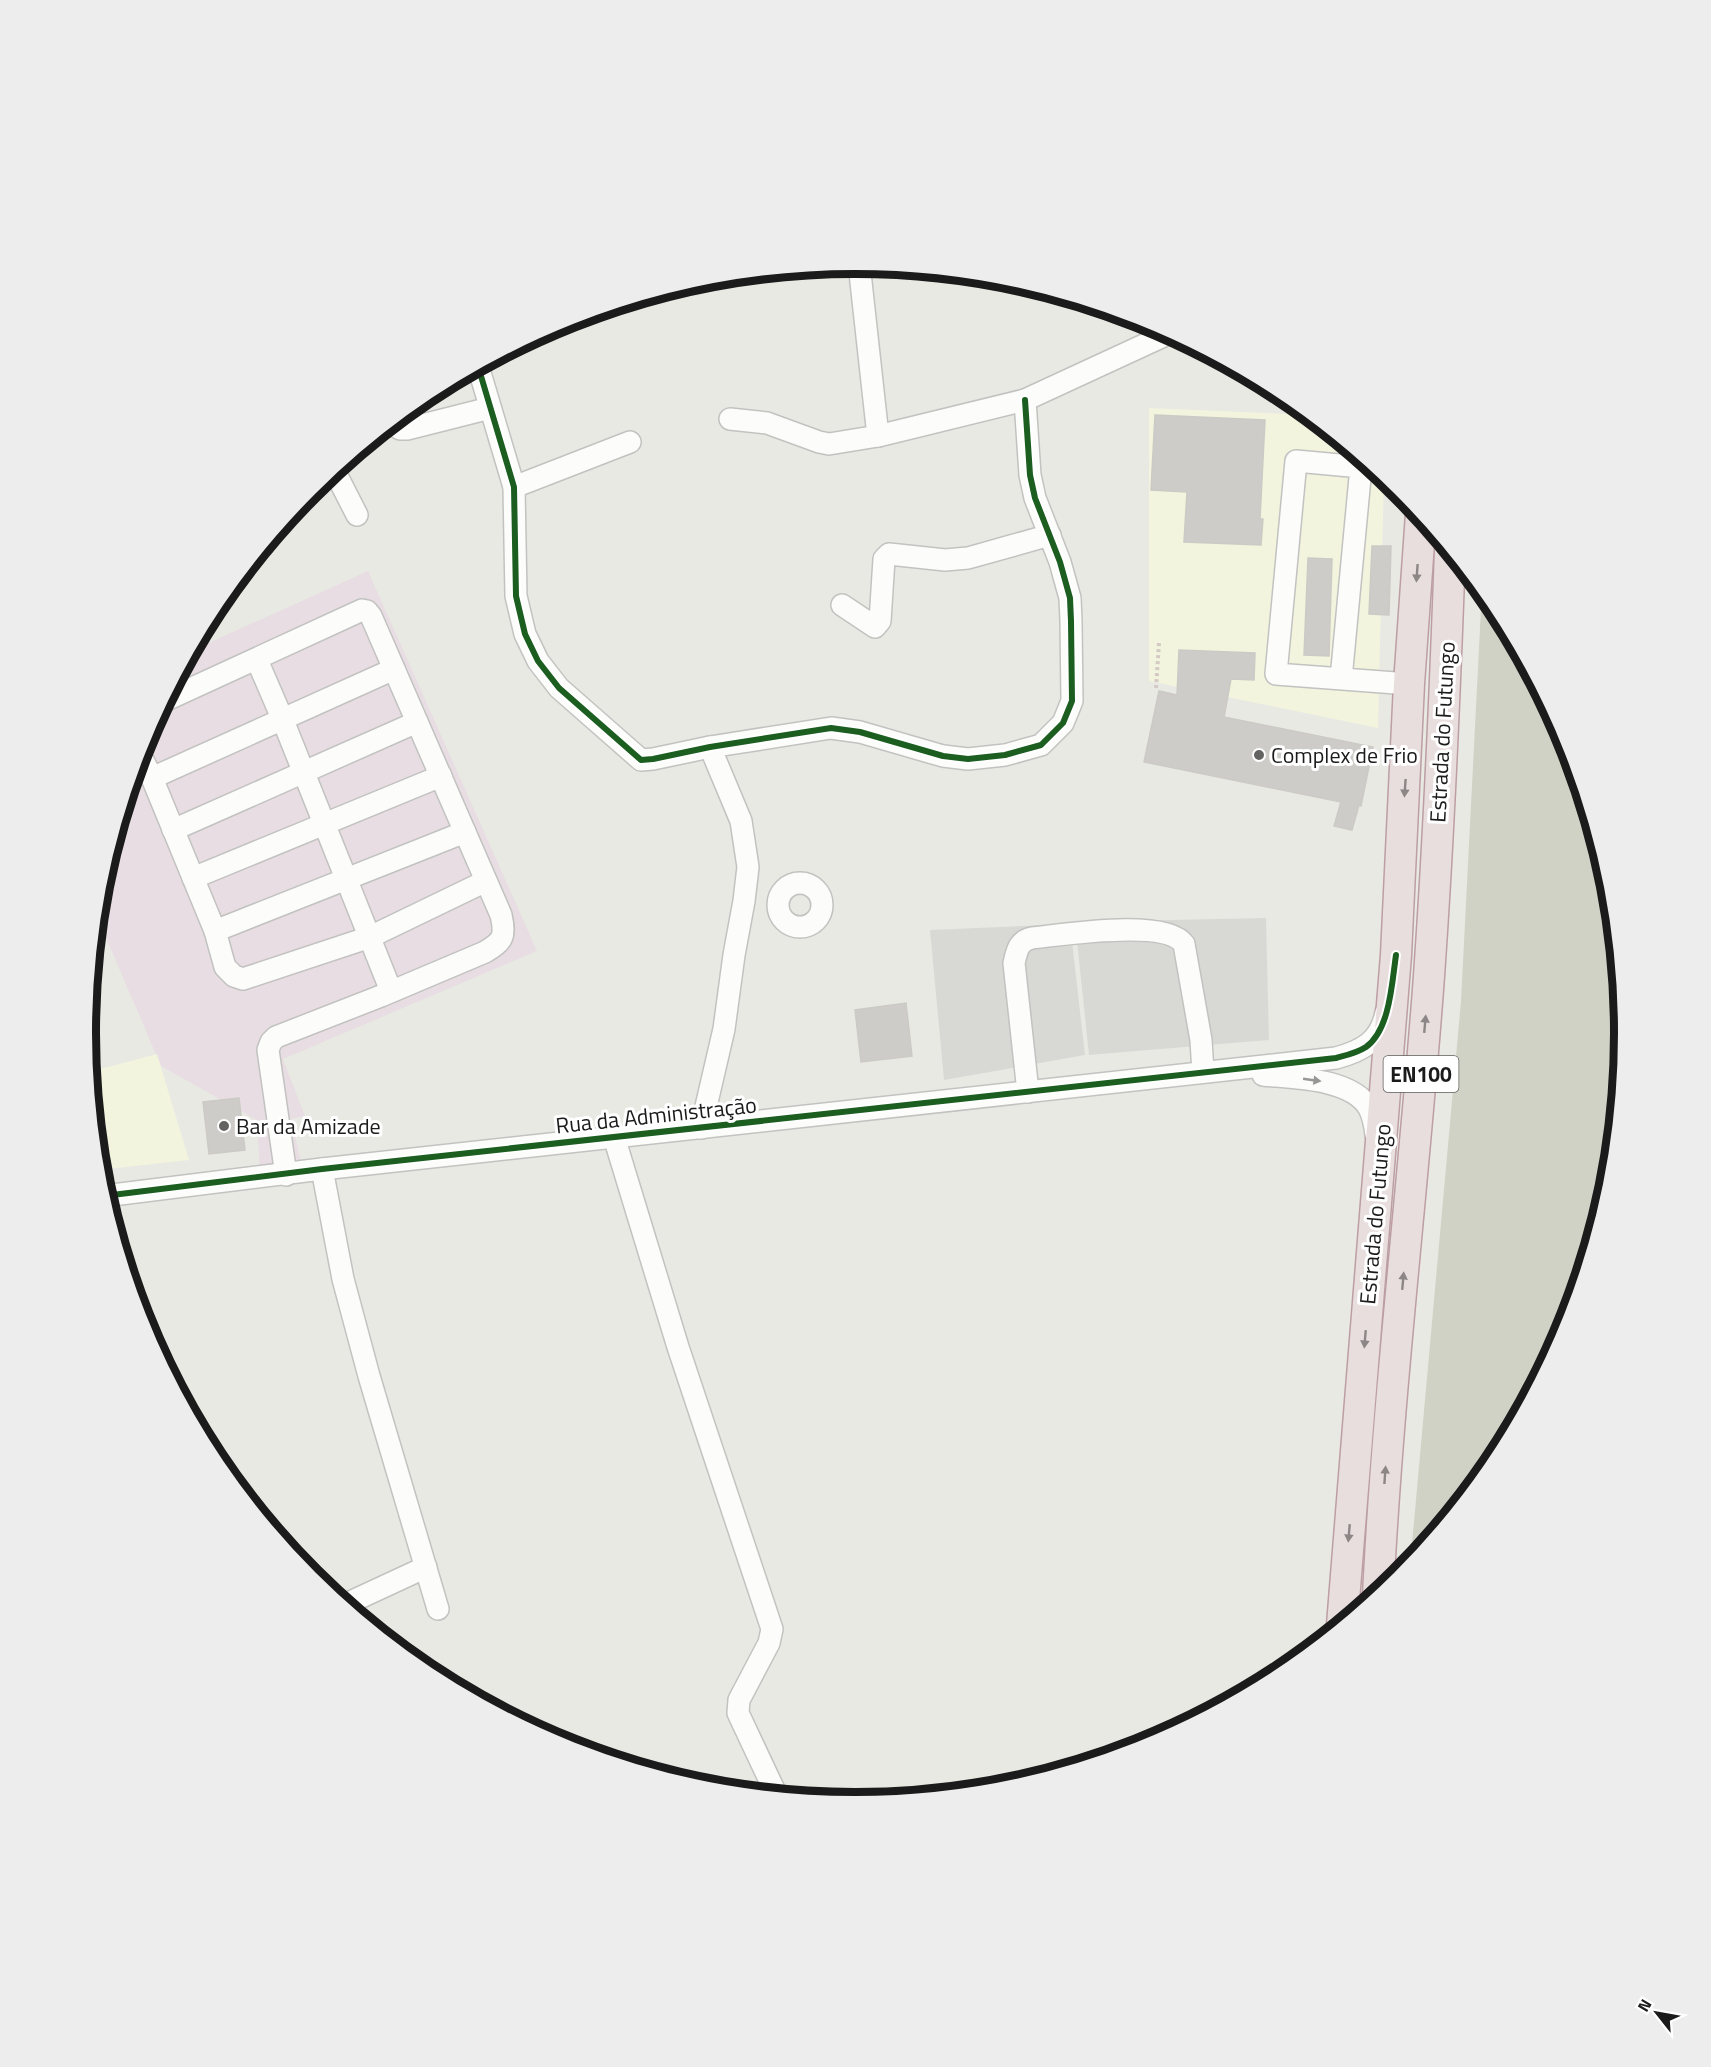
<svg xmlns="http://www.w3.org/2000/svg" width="1711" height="2067" viewBox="0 0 1711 2067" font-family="'Titillium Web',sans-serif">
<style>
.residential{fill:#d8d8d5}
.industrial{fill:#e7dde2}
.education{fill:#f2f4de}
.construction{fill:#d1d2c6}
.building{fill:#ceccc9;stroke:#cccac5;stroke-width:1.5}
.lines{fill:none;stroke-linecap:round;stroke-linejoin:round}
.minor-casing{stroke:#c2c2c0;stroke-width:24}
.highway-casing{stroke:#bc9ea3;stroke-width:33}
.path{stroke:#d4c9c5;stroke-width:4;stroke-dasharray:3 3;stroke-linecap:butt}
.minor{stroke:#fcfcfb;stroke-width:21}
.highway{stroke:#e8dede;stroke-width:30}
.cycleway-casing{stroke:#fff;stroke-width:10}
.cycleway{stroke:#1b5e20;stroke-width:6}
.oneway{fill:#8c8686}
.oneway2{fill:#979796}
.poi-dot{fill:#636361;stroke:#fff;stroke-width:2}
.labels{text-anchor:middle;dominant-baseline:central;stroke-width:6;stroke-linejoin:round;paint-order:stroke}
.shield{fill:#fff;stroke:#5f5f5f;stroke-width:1.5}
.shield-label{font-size:21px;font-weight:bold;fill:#1b1b1b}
.street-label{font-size:22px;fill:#1b1b1b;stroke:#fff}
.poi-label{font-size:22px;fill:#1b1b1b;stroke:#fff;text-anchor:start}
.rim{fill:none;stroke:#1b1b1b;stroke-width:8}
</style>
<rect width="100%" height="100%" fill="#e9e9e4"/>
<g class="residential">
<path d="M1266,918l3,122 -180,15 -14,-133z"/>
<path d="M1070,924l15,131 -141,25 -14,-150z"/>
</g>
<path class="industrial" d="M368,571l169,380 -254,108 22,57 -14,3 12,51 -43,6 -3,-56 -96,-54 -64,-149 3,-34 44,-144 47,-88z"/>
<g class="education">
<path d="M1149,408l161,7 74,61 -6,252 -229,-47z"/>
<path d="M157,1054l32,106 -90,10 -10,-98z"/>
</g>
<path class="construction" d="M1482,589l14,17 71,133 44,145 14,150 -14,150 -44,144 -71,134 -86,104 51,-565z"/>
<g class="building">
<path d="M1155,415l110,5 -5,99h3l-2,26 -77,-3 3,-50 -36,-2z"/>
<path d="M1372,546h19l-2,69 -20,-1z"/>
<path d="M1308,558l24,1 -3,97 -25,-1z"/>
<path d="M1179,650l76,3 -1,27 -23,-1 -7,38 149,30 -12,59 -2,-1 -7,25 -18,-4 7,-24 -197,-40 15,-71 18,4z"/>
<path d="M906,1003l6,53 -51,6 -6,-52z"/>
<path d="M239,1098l6,52 -36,4 -6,-52z"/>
</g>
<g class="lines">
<g class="minor-casing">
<g id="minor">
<path d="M859,264l19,172"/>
<path d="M478,366l36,121 2,109 9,38 13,27 21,27 82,72 12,-1 57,-12 121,-19 29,4 83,24 25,3 37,-4 36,-10 22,-22 9,-22 -1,-80 -1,-23 -10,-36 -25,-64 -5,-23 -5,-75"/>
<path d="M730,419l37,4 52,19 10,2 49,-8 147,-36 145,-67"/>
<path d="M393,422l1,3 6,4h7l83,-21"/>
<path d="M334,470l23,45"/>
<path d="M514,487l116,-45"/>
<path d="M842,605l33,22 5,-6 4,-62 5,-5 56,6 23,-2 82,-23"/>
<path d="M257,660l25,58 109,273"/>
<path d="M1341,679l20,-212 -65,-6 -20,213 133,10"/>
<path d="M164,701l198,-91 5,1 4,5 130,299c5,22 2,26 -16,37l-104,44 -105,41 -5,5 -3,8 18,125"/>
<path d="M140,754l12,24 63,153 10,36 9,9 9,3 127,-42 116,-56"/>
<path d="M152,778l242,-109"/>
<path d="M173,830l244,-108"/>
<path d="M193,878l248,-102"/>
<circle cx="800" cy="905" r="22"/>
<path d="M215,931l250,-99"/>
<path d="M1263,1075c30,3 89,3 106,33 4,8 6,18 7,27"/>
<path d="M1028,1092l-14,-129c3,-12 4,-22 18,-25 30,-3 133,-20 152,6l17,96 2,32"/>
<path d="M701,1128l23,-99 10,-74 10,-54 4,-34 -7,-46 -31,-74"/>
<path d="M614,1137l64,210 94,282 -3,14 -30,57 -1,13 39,83"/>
<path d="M322,1169l21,110 26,97 69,233"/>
<path d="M104,1196l218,-27 1014,-111c26,-7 45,-17 50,-46"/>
<path d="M344,1605l82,-38"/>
</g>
</g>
<g class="highway-casing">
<g id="highway">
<path d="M1378,1596c10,-207 36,-413 51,-620 10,-142 16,-284 21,-426"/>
<path d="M1342,1625l54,-670 13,-271 12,-170"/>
</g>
</g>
<path class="path" d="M1156,688l3,-45"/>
<use href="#minor" class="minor"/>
<use href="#highway" class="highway"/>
<g class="cycleway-casing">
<g id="cycleway">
<path d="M478,366l36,121 2,109 9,38 13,27 21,27 82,72 12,-1 57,-12 121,-19 29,4 83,24 25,3 37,-4 36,-10 22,-22 9,-22 -1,-80 -1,-23 -10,-36 -25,-64 -5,-23 -5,-75"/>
<path d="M104,1196l218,-27 1014,-111c11,-3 21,-5 30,-11 24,-17 26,-65 30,-92"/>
</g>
</g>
<use href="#cycleway" class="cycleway"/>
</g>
<defs><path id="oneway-solid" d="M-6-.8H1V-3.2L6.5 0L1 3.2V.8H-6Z" transform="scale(1.5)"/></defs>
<g class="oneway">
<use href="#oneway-solid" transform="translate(1417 573) rotate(94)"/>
<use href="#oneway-solid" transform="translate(1405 788) rotate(94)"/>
<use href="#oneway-solid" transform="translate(1425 1024) rotate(-85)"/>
<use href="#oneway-solid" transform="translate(1403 1281) rotate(-85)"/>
<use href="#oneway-solid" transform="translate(1365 1339) rotate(95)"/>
<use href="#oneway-solid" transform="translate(1385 1475) rotate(-86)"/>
<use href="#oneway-solid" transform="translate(1349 1533) rotate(95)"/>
</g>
<use class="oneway2" href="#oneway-solid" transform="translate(1312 1080) rotate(8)"/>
<g class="poi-dot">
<circle cx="1259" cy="755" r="6"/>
<circle cx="224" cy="1126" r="6"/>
</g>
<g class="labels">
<rect class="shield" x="1383.5" y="1056" width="75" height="36" rx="4.5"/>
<g class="shield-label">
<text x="1421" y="1074">EN100</text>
</g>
<g class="street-label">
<text transform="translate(1442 732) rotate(-87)">Estrada do Futungo</text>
<text transform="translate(656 1115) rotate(-6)">Rua da Administração</text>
<text transform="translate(1375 1214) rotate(-85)">Estrada do Futungo</text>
</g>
<g class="poi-label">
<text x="1271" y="755">Complex de Frio</text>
<text x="236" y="1126">Bar da Amizade</text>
</g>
</g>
<path d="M0 0H1711V2067H0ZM96 1033a759 759 0 1 1 1518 0a759 759 0 1 1-1518 0Z" fill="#ededed" fill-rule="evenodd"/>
<path class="rim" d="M96 1033a759 759 0 1 1 1518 0a759 759 0 1 1-1518 0Z"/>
<g transform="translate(1657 2013) rotate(301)" stroke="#ffffff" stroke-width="4.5" paint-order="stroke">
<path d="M0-4.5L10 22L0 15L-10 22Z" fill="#1b1b1b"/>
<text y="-9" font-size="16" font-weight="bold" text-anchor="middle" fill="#1b1b1b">N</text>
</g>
</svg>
